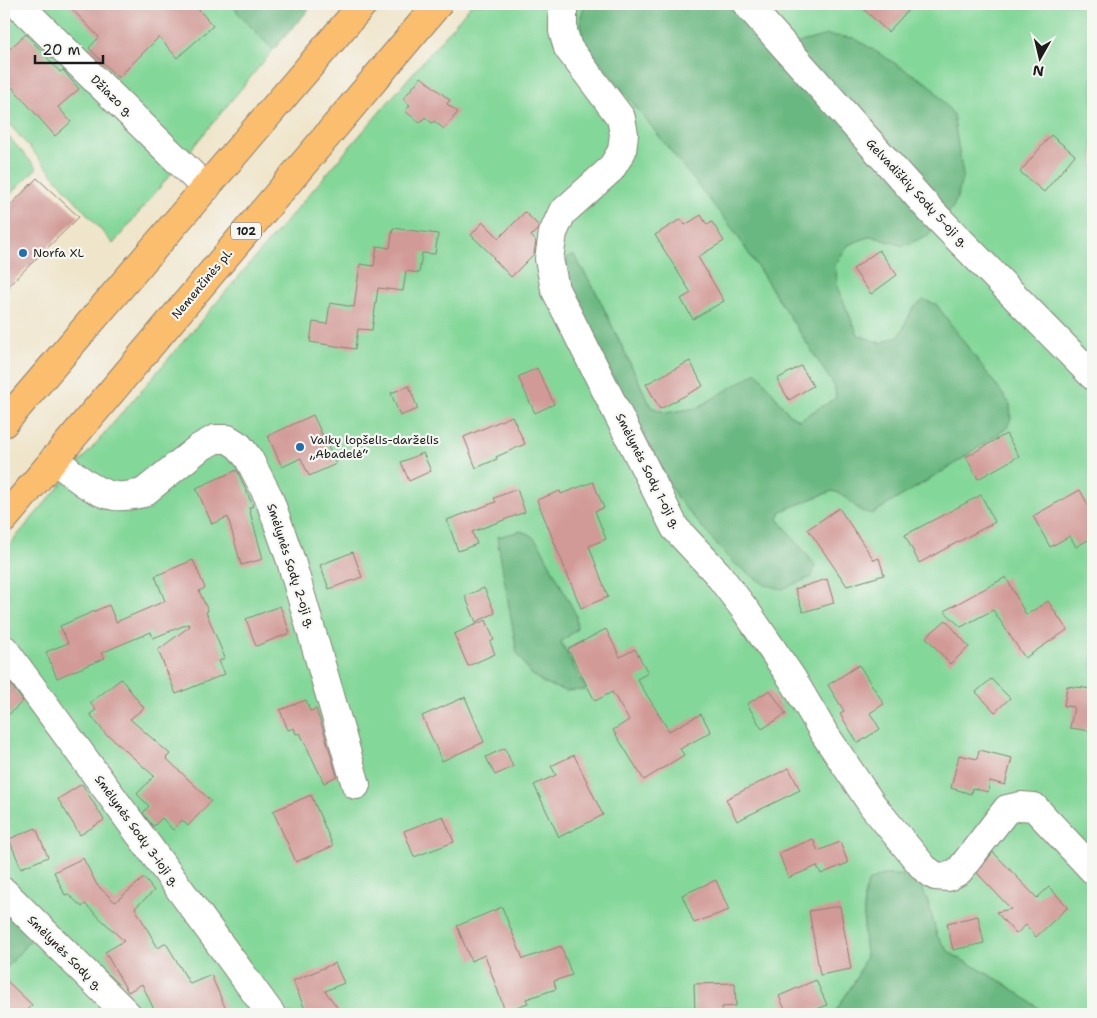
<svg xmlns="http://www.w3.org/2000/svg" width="1097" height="1018" viewBox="0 0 1097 1018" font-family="'Shantell Sans',sans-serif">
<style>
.green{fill:#83d799;stroke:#507a5a;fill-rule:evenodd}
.forest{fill:#6ab881;stroke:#436a4e}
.building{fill:#d19a96}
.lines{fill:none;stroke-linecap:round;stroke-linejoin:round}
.minor-casing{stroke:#868074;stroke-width:30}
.major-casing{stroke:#868074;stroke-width:30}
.minor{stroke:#fff;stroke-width:28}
.major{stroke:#fbbd6e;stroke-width:28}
.poi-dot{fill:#1f6fb2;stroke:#f6f6f2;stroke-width:2}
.labels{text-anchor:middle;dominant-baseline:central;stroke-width:4.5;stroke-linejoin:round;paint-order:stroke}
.shield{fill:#f6f6f2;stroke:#5d5d5c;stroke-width:1}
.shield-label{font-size:11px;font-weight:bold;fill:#1c1c1c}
.street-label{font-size:12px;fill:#1c1c1c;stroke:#f6f6f2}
.poi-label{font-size:12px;fill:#1c1c1c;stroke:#f6f6f2;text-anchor:start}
</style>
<rect width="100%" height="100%" fill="#f6f6f2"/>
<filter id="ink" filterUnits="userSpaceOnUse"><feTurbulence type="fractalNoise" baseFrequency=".02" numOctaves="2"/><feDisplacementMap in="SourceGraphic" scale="10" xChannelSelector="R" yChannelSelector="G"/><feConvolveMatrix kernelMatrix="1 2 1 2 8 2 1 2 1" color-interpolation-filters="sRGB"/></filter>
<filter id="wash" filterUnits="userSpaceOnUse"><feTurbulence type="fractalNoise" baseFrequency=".0096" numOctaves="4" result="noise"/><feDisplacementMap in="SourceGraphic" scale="20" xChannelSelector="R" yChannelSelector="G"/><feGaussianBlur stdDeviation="1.12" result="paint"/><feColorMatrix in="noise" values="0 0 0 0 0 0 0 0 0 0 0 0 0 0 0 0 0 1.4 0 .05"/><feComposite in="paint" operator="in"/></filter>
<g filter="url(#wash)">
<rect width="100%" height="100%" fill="#efe5cb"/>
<g class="green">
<path d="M4,4h228l7,10 34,36 -160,194 -109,-126z"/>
<path d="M472,4h113l-4,13 154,215 100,155 1,11 -36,22 -11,-6 -32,-41 -60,35 -31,5 -15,-6 -55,-115 -22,-37 103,243 138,67 -37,-46 3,-8 51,-20 8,2 21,18 12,2 80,-48 53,-37 -93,-120 -13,27 -19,8 -23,-8 -20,-46 -3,-24 13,-20 23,-9 33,10 -132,-196 -45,-46h366v1010h-46l-43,-31 -54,-30 -13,-17 -9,-34 -64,-5v36l2,23 -10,23 -22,35h-830v-43l42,-50 -42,-42v-328zM497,537l80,92 -16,13 25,48z"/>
<path d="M4,132l33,36 -33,32z"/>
</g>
<g class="forest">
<path d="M232,4h82l-41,46 -34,-36z"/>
<path d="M585,4h142l45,46 55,-15 27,3 76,47 23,29 10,61 -6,23 -5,11 -24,26 -24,11 -33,-10 -23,9 -13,20 3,24 20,46 23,8 19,-8 13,-27 11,-8 12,4 74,100 1,14 -4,10 -54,37 -81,49 -11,-3 -21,-18 -8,-2 -51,20 -3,8 37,46 -3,12 -30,12 -17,-4 -34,-24 -54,-63 -109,-208 -2,-13 1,-20 7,-2 22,37 55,115 15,6 31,-5 60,-36 32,42 10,6 37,-22 -1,-11 -100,-155 -153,-193 -1,-22z"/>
<path d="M521,531l10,4 9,10 36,70 1,14 -16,13 25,48 -20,1 -21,-7 -15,-11 -13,-20 -20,-116z"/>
<path d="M882,875h22l16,9 8,18 9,34 13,17 54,30 43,31h-213l22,-35 10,-23 -2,-23v-36l4,-15z"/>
<path d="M4,879l42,42 -42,50z"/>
</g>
<g id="blocks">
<g class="building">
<path d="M67,4h127l19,22 -36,32 -18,-21 -41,41 -29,-30 10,-11z"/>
<path d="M858,4h56l-26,28z"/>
<path d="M26,34l34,38 3,-2 16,19 -21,18 13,15 -16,14 -51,-58v-24z"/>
<path d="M421,77l29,23 -3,4 11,8 -14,17 -10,-8 -2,2 -7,-6 -5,6 -15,-12 5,-6 -7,-6z"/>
<path d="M1051,135l24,20 -31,37 -24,-20z"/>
<path d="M37,178l42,39 -75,73v-78z"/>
<path d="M525,212l14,14 -1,3 -7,7 5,5 -2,13 -23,23 -18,-19 1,-1 -23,-22 12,-13 16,16z"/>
<path d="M701,215l6,10 5,-3 12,19 -26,16 26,44 -31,18 -12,-20 10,-6 -36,-58 26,-16 4,6z"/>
<path d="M393,228l45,6 -3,20 -13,-1 -3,20 -13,-2 -3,20 -25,-3 -6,42 -14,-1 -3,20 -45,-7 3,-20 14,2 3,-21 24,4 6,-43 14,2 3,-20 13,2z"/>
<path d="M879,250l18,25 -26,19 -18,-25z"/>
<path d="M690,361l13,25 -43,23 -14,-25z"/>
<path d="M801,366l12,20 -24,14 -12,-21z"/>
<path d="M537,368l17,36 -19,9 -17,-36z"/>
<path d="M409,386l9,23 -18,7 -9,-23z"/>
<path d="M313,415l23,49 -27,12 -8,-18 -19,9 -14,-31z"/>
<path d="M512,416l13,28 -29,13 1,2 -21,9 -12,-31z"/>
<path d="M1006,434l13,22 -41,23 -12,-22z"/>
<path d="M423,453l8,18 -22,10 -8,-19z"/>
<path d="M237,470l16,36 -4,2 14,51 -22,6 -13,-48 -16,7 -16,-36z"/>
<path d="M593,482l11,26 -9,3 11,28 -17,7 19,51 -27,11 -44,-108 23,-9 1,3z"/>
<path d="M517,489l8,23 -53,20 5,12 -19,7 -11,-31 49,-18 -2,-4z"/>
<path d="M1080,490l13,24v23l-17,10 -6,-11 -20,11 -17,-31z"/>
<path d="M981,495l14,27 -76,41 -14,-28z"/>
<path d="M839,508l35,52 5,-2 5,17 -37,11 -39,-57z"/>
<path d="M353,552l9,25 -33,12 -9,-24z"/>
<path d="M193,560l12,28 -6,3 9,20 -2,1 19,46 -6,3 6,13 -49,20 -18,-44 32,-24 -2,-2 -35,14 -2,-6 -50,21 4,5 -48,20 -11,-26 22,-9 -8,-17 49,-21 7,17 49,-21 -10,-25z"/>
<path d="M1006,577l20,38 22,-14 19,29 -42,28 -32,-48 -32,17 -17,-16z"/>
<path d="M827,579l7,24 -31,9 -8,-23z"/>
<path d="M484,588l11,25 -19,9 -11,-26z"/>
<path d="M280,606l10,27 -34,13 -10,-27z"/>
<path d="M486,620l8,20 -4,2 5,12 -27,12 -14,-32z"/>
<path d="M946,620l23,27 -19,17 -24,-27z"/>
<path d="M606,629l14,28 15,-8 13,24 -11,6 32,52 32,-17 10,18 -31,17 4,6 -40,25 -31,-50 16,-10 -17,-28 -17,9 -27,-52z"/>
<path d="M859,665l25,39 -14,9 10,16 -22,14 -18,-29 4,-3 -16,-26z"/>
<path d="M4,675l19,26 -19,18z"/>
<path d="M121,679l23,29 -14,11 40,35 -4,4 45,43 -23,25 -6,-6 -9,10 -11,-12 -8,8 -3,-2 -8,-11 6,-7 -12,-12 17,-18 -46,-41 -1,1 -17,-22 6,-4 -6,-7z"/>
<path d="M991,679l19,19 -15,14 -19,-20z"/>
<path d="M1067,686l26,3v31l-1,11 -22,-3 4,-21 -10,-1z"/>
<path d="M770,690l16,24 -24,15 -15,-25z"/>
<path d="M465,697l19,45 -42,19 -20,-45z"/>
<path d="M306,700l4,11 6,-2 8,23 13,44 -13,7 -24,-50 -4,1 -2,-6 -6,2 -8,-20z"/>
<path d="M505,748l8,19 -18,8 -9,-18z"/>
<path d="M979,750l33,8 -7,27 -15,-4 -2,11 -16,-4 -1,6 -20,-6 8,-33 18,4z"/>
<path d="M574,755l29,60 -44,22 -25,-52 22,-10 -5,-9z"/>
<path d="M789,768l11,22 -63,31 -11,-22z"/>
<path d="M82,784l22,36 -24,15 -22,-36z"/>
<path d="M311,795l22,51 -37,16 -23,-51z"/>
<path d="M443,816l11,26 -40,15 -10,-26z"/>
<path d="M36,828l12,29 -27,11 -12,-29z"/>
<path d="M813,839l5,12 22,-9 8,21 -27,11 -4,-8 -29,12 -9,-25z"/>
<path d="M993,852l44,46 12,-11 19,20 -32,30 -10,-12 -10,9 -20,-22 15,-3 -34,-36z"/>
<path d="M83,858l14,27 18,17 29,-24 10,13 -19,17 23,40 8,-5 24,41 21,-9 17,39h-72l-14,-30 -14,8 -23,-40 19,-11 -39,-37 -3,3 -14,-13 -3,1 -11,-23z"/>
<path d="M716,880l13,30 -35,13 -12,-28z"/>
<path d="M840,906l11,63 -31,6 -11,-64z"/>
<path d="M502,907l21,52 38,-13 11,29 -18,6 2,8 -30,10 2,4 -23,8 -20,-56 -14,6 -14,-35z"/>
<path d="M978,916l6,27 -31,7 -6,-27z"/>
<path d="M335,963l9,20 -19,8 17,23h-35l-14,-33z"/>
<path d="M4,978l28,27 -10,9h-18z"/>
<path d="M816,980l11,25 -22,9h-18l-8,-18z"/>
<path d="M735,983l1,23 -14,1v7h-27l-1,-30z"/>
</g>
</g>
</g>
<g filter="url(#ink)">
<use href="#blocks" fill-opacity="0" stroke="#868074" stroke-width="1"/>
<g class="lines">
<g class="minor-casing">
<g id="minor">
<path d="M18,4l188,184"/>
<path d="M563,4v27l5,17 53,70 3,16 -2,17 -11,18 -49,44 -9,20 -4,26 6,30 120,239 42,45 29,38 47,69 31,53 49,73 51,62 11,8 13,1 11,-6 48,-62 14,-3 13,1 59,63"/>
<path d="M747,4l184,207 162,165"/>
<path d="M54,459c18,14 38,34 61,37 9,1 19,-1 28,-3l56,-45 16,-9h13l11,7 10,13 20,39 22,63 65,224"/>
<path d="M4,649l267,365"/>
<path d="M4,892l123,122"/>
</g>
</g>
<g class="major-casing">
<g id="major">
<path d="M4,423l359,-419"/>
<path d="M4,519l434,-515"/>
</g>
</g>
<use href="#minor" class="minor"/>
<use href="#major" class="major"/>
</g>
</g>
<g class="poi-dot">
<circle cx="23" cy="253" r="5"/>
<circle cx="300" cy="447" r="5"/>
</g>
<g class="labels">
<rect class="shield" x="231" y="222.5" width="30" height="17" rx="4"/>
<g class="shield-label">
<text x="246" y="231">102</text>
</g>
<g class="street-label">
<text transform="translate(112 96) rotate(44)">Džiazo g.</text>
<text transform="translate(917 193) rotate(47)">Gelvadiškių Sodų 5-oji g.</text>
<text transform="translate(202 284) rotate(-50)">Nemenčinės pl.</text>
<text transform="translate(648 471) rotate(63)">Smėlynės Sodų 1-oji g.</text>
<text transform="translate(291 566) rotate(72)">Smėlynės Sodų 2-oji g.</text>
<text transform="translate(137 831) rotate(54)">Smėlynės Sodų 3-ioji g.</text>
<text transform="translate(65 953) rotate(45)">Smėlynės Sodų g.</text>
</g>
<g class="poi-label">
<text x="33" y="253">Norfa XL</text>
<text x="310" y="440">Vaikų lopšelis-darželis<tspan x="310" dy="14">„Abadelė“</tspan></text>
</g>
</g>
<rect width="1097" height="1018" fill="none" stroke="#f6f6f2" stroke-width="20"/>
<g transform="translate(1040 58) rotate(188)" stroke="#f6f6f2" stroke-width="4" paint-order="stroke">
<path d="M0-4L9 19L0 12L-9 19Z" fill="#1c1c1c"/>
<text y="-8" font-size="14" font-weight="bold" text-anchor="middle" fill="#1c1c1c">N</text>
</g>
<path d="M35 55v8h68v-8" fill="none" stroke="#1c1c1c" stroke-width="2.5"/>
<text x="42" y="55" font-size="15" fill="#1c1c1c" stroke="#f6f6f2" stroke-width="4" paint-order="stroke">20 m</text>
</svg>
